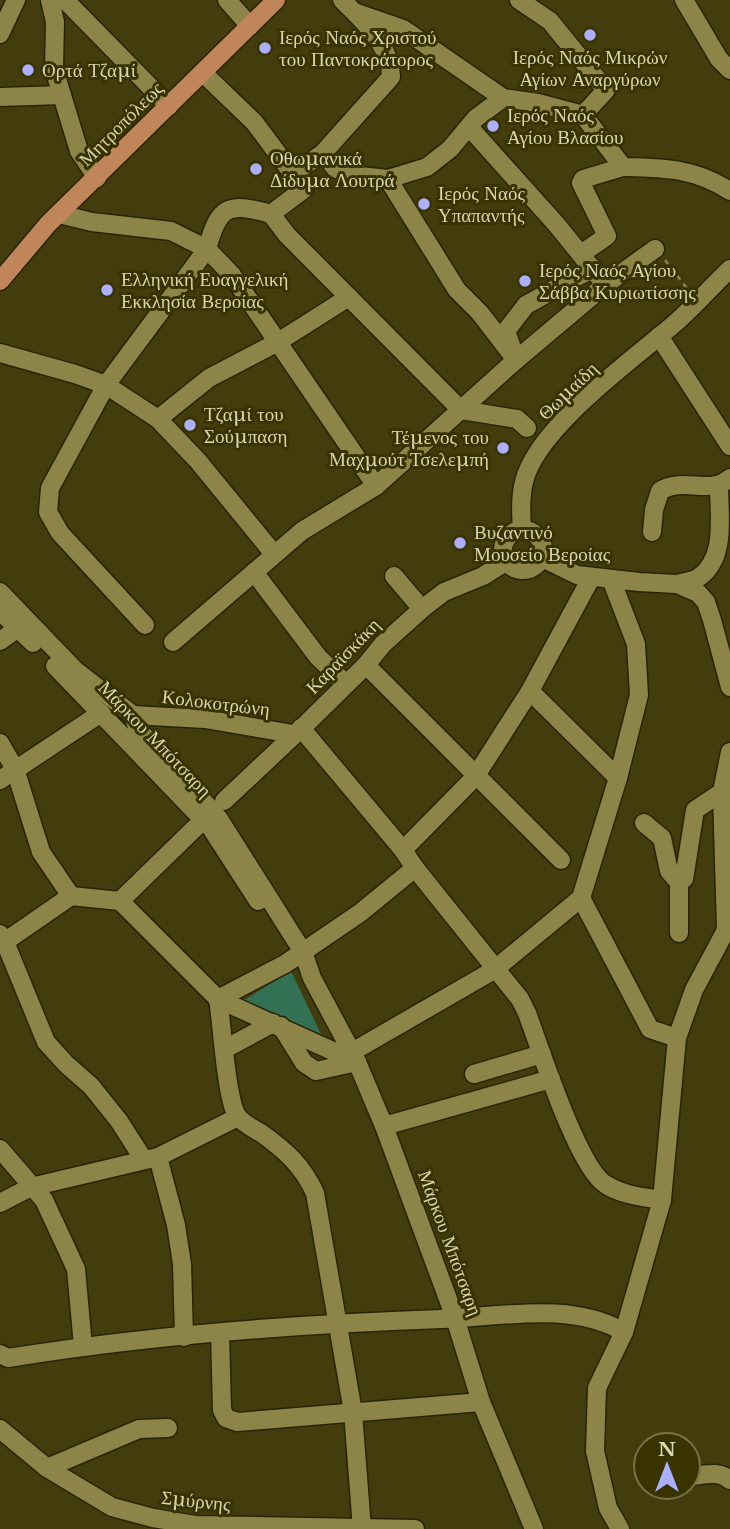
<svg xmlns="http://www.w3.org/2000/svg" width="730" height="1529" viewBox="0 0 730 1529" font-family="'Libre Baskerville',serif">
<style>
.green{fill:#337155}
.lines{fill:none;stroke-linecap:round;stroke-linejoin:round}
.minor-casing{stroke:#282403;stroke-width:21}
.major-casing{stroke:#282403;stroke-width:21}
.path{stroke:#89835c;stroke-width:2.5;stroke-dasharray:5 5;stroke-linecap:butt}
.minor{stroke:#8d8448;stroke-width:18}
.major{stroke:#c08558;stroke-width:18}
.poi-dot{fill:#acaffb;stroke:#393300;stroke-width:2.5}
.labels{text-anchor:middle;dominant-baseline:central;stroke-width:6;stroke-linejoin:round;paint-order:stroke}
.poi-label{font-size:19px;fill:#d8d4b6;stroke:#393300;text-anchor:start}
.street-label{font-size:19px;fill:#d8d4b6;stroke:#393300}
</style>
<rect width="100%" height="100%" fill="#433d0d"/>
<path class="green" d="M291,971l30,63 -80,-32z"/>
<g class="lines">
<g class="minor-casing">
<g id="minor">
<path d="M50,0l5,22 -1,47 25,82 18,27"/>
<path d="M65,0l104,106"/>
<path d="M227,0l23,26"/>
<path d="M342,0l12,12 49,17 100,69 35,5 45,12 40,52c42,1 71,1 107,24"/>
<path d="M519,0l31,21 56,69 -23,25"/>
<path d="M684,0l35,59 11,11"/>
<path d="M0,34l16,-34"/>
<path d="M0,97l62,-2"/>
<path d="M470,128l86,96 43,53"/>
<path d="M323,153l12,15 15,7 38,4 39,-12 23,-18 26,-31 27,-20"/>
<path d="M293,174l30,-21 68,-76c0,-25 -18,-46 -35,-63"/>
<path d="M388,179l69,111 23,23 36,47 -10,-29 20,-26 67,-37"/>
<path d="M59,214l33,8 79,9 36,18c12,-44 21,-47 64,-35l33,-25 -50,-67 -51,-49"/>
<path d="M271,214l16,21 174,175 56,9 10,9"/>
<path d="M581,254l26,-18 -26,-53 2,-4 40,-12"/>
<path d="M659,336l71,110"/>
<path d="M0,353l75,21 31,11 52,34 40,42 76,93"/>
<path d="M158,419l51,-41 69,-36 71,-45"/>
<circle cx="523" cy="550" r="20"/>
<path d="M522,530c-1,-16 -2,-33 2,-48 12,-53 108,-122 149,-157 20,-17 38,-38 57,-56"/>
<path d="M652,532l2,-22 6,-19c24,-15 49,5 70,-13"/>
<path d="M542,558l35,17 62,7 38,2 21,9 8,9 6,18 18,67"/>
<path d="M254,572l64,85 28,27"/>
<path d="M394,576l28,33"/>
<path d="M677,584c7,-2 16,-3 21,-6 29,-19 21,-62 21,-92"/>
<path d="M0,592l75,78 58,45 5,15 20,20 61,69 84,133 9,26 45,84 27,64 71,192 26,84 53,127"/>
<path d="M0,611l33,32"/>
<path d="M145,625l-85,-92 -12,-21 2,-24 56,-103 101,-136 25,26 144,211"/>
<path d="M0,641l18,-13"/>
<path d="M173,642l129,-111 74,-45 140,-126 89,-75 50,-36"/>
<path d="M366,665l195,195"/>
<path d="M55,666l156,162 47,73"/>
<path d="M530,691l88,87"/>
<path d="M133,715l72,4 88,15"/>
<path d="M301,728l102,122 12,18 105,131 7,14c13,35 51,154 78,171 16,11 38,13 57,16"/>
<path d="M0,743l15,26 26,83 30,44"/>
<path d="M0,780l101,-67"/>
<path d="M224,801l83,-78 59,-58 17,-21 39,-35 22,-17 39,-16 24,-15"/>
<path d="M644,823l18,15 7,33 7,8h8l11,-69 27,-18"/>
<path d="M403,850l72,-73 55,-86 61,-113"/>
<path d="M679,880v53"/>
<path d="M581,898l69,131 27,9"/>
<path d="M120,901l98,98 139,63"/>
<path d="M120,901l76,-74"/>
<path d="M0,934l5,8 41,100 20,22 25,22 28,35 25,39"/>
<path d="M0,945l71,-49 49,5"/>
<path d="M218,999c4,23 8,103 20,118 6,7 16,12 23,16 25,18 41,32 54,60l38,219 9,117"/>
<path d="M218,999l67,-35 75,-51 55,-45"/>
<path d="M281,1026l23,37 12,8 41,-9"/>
<path d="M225,1049l48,-26"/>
<path d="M352,1052l142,-82 87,-72 37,-120 21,-83 -3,-51 -25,-65"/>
<path d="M474,1074l68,-20"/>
<path d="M384,1126l167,-47"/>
<path d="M0,1149l44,51 32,69 7,77"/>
<path d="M158,1157l18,68 6,39 2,73"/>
<path d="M0,1203l31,-16 127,-30 80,-40"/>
<path d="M220,1333l2,77 4,8 11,4 244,-20"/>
<path d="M0,1354l8,4c143,-23 289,-34 433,-39 60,-2 129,-18 183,13"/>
<path d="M0,1429l47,39 65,39 41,11 42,7 220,4"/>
<path d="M47,1468l92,-39 29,-1"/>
<path d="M691,1476c13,-1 28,-6 39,4"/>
<path d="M620,1529l-12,-21 -13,-57 2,-63 27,-56 38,-132 15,-162 17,-48 32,-60 -4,-138 8,-40"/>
</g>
</g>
<g class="major-casing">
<path id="major" d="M0,281l48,-57 228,-224"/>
</g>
<path class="path" d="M665,260l24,31"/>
<use href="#minor" class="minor"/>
<use href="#major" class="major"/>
</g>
<g class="poi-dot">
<circle cx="590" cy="35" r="7"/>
<circle cx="265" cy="48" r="7"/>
<circle cx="28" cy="70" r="7"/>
<circle cx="493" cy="126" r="7"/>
<circle cx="256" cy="169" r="7"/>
<circle cx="424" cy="204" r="7"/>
<circle cx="525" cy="281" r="7"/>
<circle cx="107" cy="290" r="7"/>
<circle cx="190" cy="425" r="7"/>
<circle cx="503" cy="448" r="7"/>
<circle cx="460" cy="543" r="7"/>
</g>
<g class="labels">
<g class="poi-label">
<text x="279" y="37">Ιερός Ναός Χριστού<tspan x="279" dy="22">του Παντοκράτορος</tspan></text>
<text x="590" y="57" text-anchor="middle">Ιερός Ναός Μικρών<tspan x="590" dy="22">Αγίων Αναργύρων</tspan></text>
<text x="42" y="70">Ορτά Τζαμί</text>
<text x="507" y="115">Ιερός Ναός<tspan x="507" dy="22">Αγίου Βλασίου</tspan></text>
<text x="270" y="158">Οθωμανικά<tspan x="270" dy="22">Δίδυμα Λουτρά</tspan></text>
<text x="438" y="193">Ιερός Ναός<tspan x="438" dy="22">Υπαπαντής</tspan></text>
<text x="539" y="270">Ιερός Ναός Αγίου<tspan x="539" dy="22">Σάββα Κυριωτίσσης</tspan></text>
<text x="121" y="279">Ελληνική Ευαγγελική<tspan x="121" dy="22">Εκκλησία Βεροίας</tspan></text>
<text x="204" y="414">Τζαμί του<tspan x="204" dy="22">Σούμπαση</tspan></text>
<text x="489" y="437" text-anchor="end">Τέμενος του<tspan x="489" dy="22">Μαχμούτ Τσελεμπή</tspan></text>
<text x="474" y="532">Βυζαντινό<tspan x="474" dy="22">Μουσείο Βεροίας</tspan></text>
</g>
<g class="street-label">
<text transform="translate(121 124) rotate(-45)">Μητροπόλεως</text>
<text transform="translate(568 391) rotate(-44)">Θωμαίδη</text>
<text transform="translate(343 656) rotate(-46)">Καραϊσκάκη</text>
<text transform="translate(216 703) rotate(7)">Κολοκοτρώνη</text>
<text transform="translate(155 739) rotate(46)">Μάρκου Μπότσαρη</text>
<text transform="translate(450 1243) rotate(70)">Μάρκου Μπότσαρη</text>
<text transform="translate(196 1501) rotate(6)">Σμύρνης</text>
</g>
</g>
<g transform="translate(667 1466)"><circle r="33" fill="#393300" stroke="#797349" stroke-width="2"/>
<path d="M0-5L12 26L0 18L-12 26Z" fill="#acaffb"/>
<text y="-10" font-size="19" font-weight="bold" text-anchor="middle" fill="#d8d4b6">N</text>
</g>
</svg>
